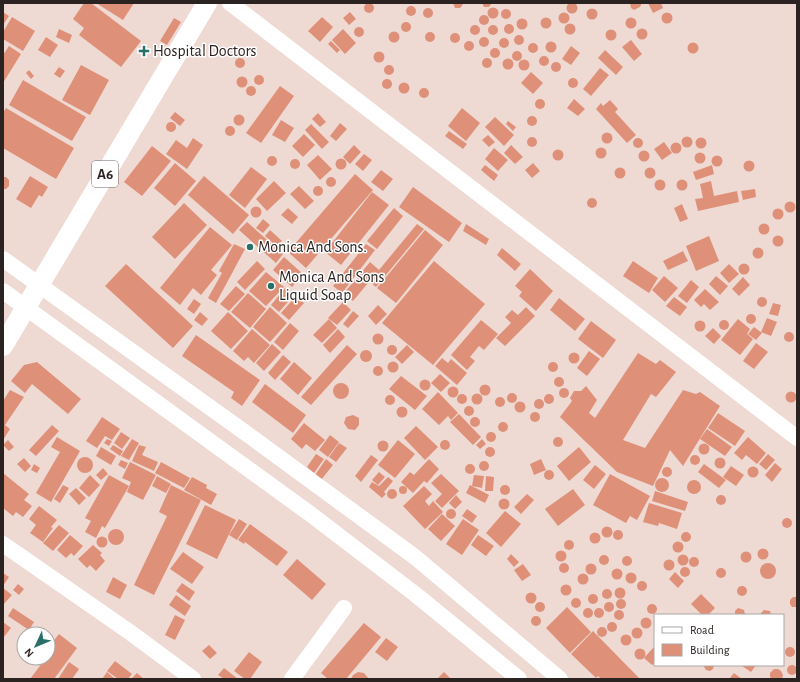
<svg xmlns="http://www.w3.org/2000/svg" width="800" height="682" viewBox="0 0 800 682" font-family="'Alegreya Sans',sans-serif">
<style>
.building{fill:#de9079}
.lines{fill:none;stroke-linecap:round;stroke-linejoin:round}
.minor{stroke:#fff;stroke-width:16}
.major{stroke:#fff;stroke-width:20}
.poi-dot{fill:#287068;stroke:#fff;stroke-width:1.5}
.labels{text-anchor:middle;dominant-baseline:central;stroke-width:3;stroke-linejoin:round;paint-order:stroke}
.shield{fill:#fff;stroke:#6b6564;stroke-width:1}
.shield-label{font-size:15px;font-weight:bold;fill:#2b2321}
.poi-label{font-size:16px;fill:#2b2321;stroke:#fff;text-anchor:start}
</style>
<rect width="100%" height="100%" fill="#efdad3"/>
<g class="building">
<circle cx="572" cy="8" r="5.5"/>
<circle cx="369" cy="8" r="5"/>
<path d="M84,3h7l50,38 -20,26 -42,-32 5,-7 -11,-9z"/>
<path d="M96,3h38l-11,17z"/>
<path d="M453,3h10l-1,3 -2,2h-5z"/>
<path d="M482,3h10l-3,4h-5z"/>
<path d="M630,3h12l-2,4 -6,3 -3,-2z"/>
<path d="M648,3h13l2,5 -10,5z"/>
<circle cx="411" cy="11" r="5"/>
<circle cx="493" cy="13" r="5.5"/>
<circle cx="428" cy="13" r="5"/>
<circle cx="592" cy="14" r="5.5"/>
<circle cx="506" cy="14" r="5"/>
<path d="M3,12l6,4 -6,9z"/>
<path d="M350,12l6,7 -7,6 -6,-7z"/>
<circle cx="667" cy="18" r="5.5"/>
<circle cx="564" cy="18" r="5.5"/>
<circle cx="484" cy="20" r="5"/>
<path d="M12,17l23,14 -12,20 -20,-12v-7z"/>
<path d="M322,17l11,10 -13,15 -12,-11z"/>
<circle cx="631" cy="23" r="5.5"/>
<circle cx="546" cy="23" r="5.5"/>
<path d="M174,18l7,4 -14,23 -7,-4z"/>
<circle cx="522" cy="24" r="5.5"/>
<circle cx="406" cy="27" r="5"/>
<circle cx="570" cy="29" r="5.5"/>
<circle cx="509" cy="29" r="5"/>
<circle cx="493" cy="30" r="5"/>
<circle cx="475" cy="30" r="5"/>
<circle cx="359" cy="32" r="5"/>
<circle cx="642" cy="34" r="5.5"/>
<path d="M59,29l13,6 -3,8 -13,-6z"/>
<path d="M343,29l13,14 -11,11 -13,-14z"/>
<circle cx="611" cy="35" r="5.5"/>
<circle cx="394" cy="37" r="5.5"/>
<circle cx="430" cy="37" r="5"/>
<circle cx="455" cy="38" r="5"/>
<circle cx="519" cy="40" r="5"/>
<circle cx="484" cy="42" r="5"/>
<path d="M46,37l12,8 -8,12 -12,-7z"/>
<circle cx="504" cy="43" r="5"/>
<path d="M631,40l11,14 -8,7 -12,-14z"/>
<circle cx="469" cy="46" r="5"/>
<path d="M331,41l9,9 -3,3 -9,-9z"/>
<circle cx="551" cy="47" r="5.5"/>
<circle cx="693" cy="48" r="5.5"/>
<circle cx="533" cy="48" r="5"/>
<path d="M9,46l12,8 -18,29v-28z"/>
<path d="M571,46l9,7 -9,12 -9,-6z"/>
<circle cx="495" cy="53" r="5"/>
<path d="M605,50l18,17 -7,8 -18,-17z"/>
<circle cx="517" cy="56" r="5"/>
<circle cx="379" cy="57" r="5.5"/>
<circle cx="544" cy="61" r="5"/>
<circle cx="240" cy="63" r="5"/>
<circle cx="487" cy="63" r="5"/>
<circle cx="508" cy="64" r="5.5"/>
<circle cx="524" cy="65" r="5.5"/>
<circle cx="556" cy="67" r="5"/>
<circle cx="389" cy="70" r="5"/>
<path d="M81,65l28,15 -19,35 -28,-15z"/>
<path d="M59,67l6,4 -5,7 -6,-4z"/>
<path d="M600,68l9,7 -18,21 -8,-7z"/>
<path d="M29,70l5,6 -3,3 -5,-6z"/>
<path d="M531,72l12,11 -10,11 -12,-11z"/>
<circle cx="259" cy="80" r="5"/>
<circle cx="242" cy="82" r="5.5"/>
<circle cx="573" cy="83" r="5"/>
<circle cx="387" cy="84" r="5"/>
<path d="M23,80l63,37 -14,24 -63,-36z"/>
<circle cx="404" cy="88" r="5.5"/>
<circle cx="251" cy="91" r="5"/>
<path d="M280,86l14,10 -33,47 -15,-10z"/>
<circle cx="424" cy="93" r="5"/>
<circle cx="540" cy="104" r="5"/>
<path d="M574,99l11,10 -7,7 -11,-8z"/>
<path d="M610,100l8,9 -3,3 21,23 -9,8 -31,-34 5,-6 2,3z"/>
<path d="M6,108l68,40 -18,31 -53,-31v-35z"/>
<path d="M462,108l18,15 -14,18 -18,-15z"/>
<path d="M175,112l10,8 -5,6 -10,-8z"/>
<path d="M318,113l8,9 -6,5 -8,-8z"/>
<circle cx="239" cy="120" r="5.5"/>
<circle cx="532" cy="121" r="5"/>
<path d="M495,117l19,18 -10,11 -19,-19z"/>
<path d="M281,120l13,8 -9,14 -13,-7z"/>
<path d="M508,121l8,6 -3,4 -7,-7z"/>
<circle cx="171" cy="127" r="5"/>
<path d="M340,123l7,6 -11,12 -6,-5z"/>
<path d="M311,124l18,18 -7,7 -17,-19z"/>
<circle cx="230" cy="131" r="5"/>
<path d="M449,131l18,13 -4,5 -18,-13z"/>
<circle cx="607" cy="138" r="5.5"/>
<path d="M304,134l11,11 -12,12 -11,-11z"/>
<path d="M488,135l7,7 -6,5 -7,-7z"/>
<circle cx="687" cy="142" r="5.5"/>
<circle cx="532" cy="142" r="5"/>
<circle cx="701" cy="143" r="5.5"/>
<circle cx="638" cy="143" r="5"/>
<path d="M193,138l10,7 -16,24 -21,-15 10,-14 11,8z"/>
<path d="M664,142l8,11 -10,7 -8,-11z"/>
<circle cx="676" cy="148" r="5.5"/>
<path d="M354,145l7,7 -11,12 -7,-7z"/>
<path d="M511,145l12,12 -8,7 -11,-11z"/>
<path d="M152,146l19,15 -29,35 -18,-14z"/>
<circle cx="601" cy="153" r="5.5"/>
<path d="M494,148l14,12 -10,11 -13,-12z"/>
<circle cx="558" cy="155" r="5.5"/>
<circle cx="644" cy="156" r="5.5"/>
<circle cx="700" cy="158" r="5.5"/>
<path d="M364,154l8,6 -9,11 -8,-7z"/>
<path d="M318,155l14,14 -12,11 -13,-15z"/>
<circle cx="717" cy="161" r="5.5"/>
<circle cx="272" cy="161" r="5"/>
<circle cx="341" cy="164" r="5.5"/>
<circle cx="295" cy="164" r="5"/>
<circle cx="749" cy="166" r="5.5"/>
<path d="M175,163l21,18 -21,25 -21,-18z"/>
<path d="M533,163l7,8 -8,7 -7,-8z"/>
<path d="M485,165l13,10 -4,6 -13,-11z"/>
<path d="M712,165l2,9 -18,6 -3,-8z"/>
<path d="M251,167l16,12 -22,29 -16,-13z"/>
<circle cx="620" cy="173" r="5.5"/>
<circle cx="650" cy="173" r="5.5"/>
<path d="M381,170l12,9 -10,12 -12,-9z"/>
<path d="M355,174l18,16 -67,78 -18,-16z"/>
<path d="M30,176l18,11 -6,10 -3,-2 -8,13 -15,-9z"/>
<path d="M204,176l45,39 -16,19 -45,-39z"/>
<circle cx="331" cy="182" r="5"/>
<path d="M3,177h3l3,3v6l-3,3h-3z"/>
<circle cx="660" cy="185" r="5.5"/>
<circle cx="682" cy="185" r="5.5"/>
<path d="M274,181l12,12 -19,18 -11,-12z"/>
<path d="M711,181l3,15 23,-5 2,11 -41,9 -3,-12 8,-1 -3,-14z"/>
<circle cx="318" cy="191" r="5"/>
<path d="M299,186l15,15 -9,8 -15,-15z"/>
<path d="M413,187l49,36 -13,19 -50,-35z"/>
<path d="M755,189l1,8 -13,3 -2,-9z"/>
<path d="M372,192l17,13 -48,60 -16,-13z"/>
<circle cx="592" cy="203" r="5"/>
<circle cx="790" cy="207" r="5.5"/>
<path d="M184,203l23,22 -32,34 -23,-22z"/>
<path d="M682,204l6,15 -8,3 -6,-14z"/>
<circle cx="256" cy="212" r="5.5"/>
<path d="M288,208l10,9 -6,7 -11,-9z"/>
<path d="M394,208l9,8 -26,33 -10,-8z"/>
<circle cx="778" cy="214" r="5.5"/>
<path d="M263,219l7,6 -7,8 -7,-5z"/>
<path d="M247,222l36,32 -7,9 -37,-33z"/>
<circle cx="764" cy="229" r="5.5"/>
<path d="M417,224l7,5 -48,58 -6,-5 3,-5 -20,24 -9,-8 26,-31 9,8z"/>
<path d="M466,224l23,15 -3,6 -23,-14z"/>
<path d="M210,227l22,18 -21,25 6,5 -16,20 -8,-7 -13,17 -20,-17z"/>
<path d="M270,230l12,11 -6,5 -11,-10z"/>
<path d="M425,230l18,15 -47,58 -19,-15z"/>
<circle cx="778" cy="241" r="5.5"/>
<path d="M709,236l10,25 -23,10 -10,-25z"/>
<path d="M234,244l11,5 -29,54 -8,-5 14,-25 -3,-2z"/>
<path d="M366,244l9,6 -33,43 -9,-7z"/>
<circle cx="758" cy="253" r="5.5"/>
<path d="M502,248l19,16 -6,7 -18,-16z"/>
<path d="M683,251l5,10 -20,9 -5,-9z"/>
<path d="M284,257l19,17 -11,13 -19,-17z"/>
<path d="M257,261l8,8 -20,21 -8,-8z"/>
<path d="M434,261l51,43 -52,61 -51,-42z"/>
<path d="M633,261l25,17 -9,15 -26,-17z"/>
<circle cx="744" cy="269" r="5.5"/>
<path d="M126,264l67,62 -20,22 -68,-62z"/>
<path d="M729,264l10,10 -10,9 -9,-10z"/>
<path d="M530,269l23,22 -17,20 -17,-15 3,-4 -7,-6z"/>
<path d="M266,272l18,15 -18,19 -17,-15z"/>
<path d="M664,276l14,12 -13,14 -13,-12z"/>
<path d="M716,276l12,10 -8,9 -11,-11z"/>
<path d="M743,277l7,8 -11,11 -7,-7z"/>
<path d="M691,280l8,7 -12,16 -9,-7z"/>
<path d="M236,286l9,8 -16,17 -9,-7z"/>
<path d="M285,288l8,8 -14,16 -8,-7z"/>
<path d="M705,289l14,13 -9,8 -6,-6 -3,3 -7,-7z"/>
<path d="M248,293l18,16 -16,19 -19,-16z"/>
<path d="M296,296l8,7 -15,17 -8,-7z"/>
<circle cx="762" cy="302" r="5"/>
<path d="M674,297l13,10 -7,9 -14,-10z"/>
<path d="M559,298l26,21 -10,12 -25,-21z"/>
<path d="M194,299l7,5 -7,10 -7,-5z"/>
<path d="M343,302l8,8 -14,15 -9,-7z"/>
<path d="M773,303l8,2 -3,11 -9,-2z"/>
<path d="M378,305l9,9 -11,11 -8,-9z"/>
<path d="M270,307l17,16 -17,19 -17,-15z"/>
<path d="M526,307l9,9 -30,30 -9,-8 15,-15 -6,-6 7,-7 6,5z"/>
<path d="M353,311l6,5 -11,12 -5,-4z"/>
<path d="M200,312l8,7 -6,7 -8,-6z"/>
<path d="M228,312l20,19 -17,18 -20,-18z"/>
<circle cx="751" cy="319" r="5"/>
<path d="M767,318l10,4 -6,14 -10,-4z"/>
<path d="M329,319l8,9 -15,15 -9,-8z"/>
<path d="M738,319l12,10 -3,5 6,5 -13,16 -19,-15z"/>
<circle cx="724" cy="325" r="5"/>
<path d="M481,320l17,14 -14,16 -5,-4 -9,11 5,4 -8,9 -16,-15z"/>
<circle cx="700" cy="326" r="5.5"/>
<path d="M591,321l25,19 -13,18 -25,-19z"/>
<path d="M290,323l9,8 -16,19 -9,-8z"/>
<path d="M754,327l8,6 -6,7 -8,-6z"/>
<path d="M713,328l8,8 -7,8 -9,-8z"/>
<path d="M252,329l18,16 -16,18 -6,-6 -4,4 -11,-10z"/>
<path d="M338,329l7,8 -15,16 -7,-8z"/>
<circle cx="789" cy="337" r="5"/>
<circle cx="378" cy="339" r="5.5"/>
<path d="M196,335l64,45 -18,26 -11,-8 3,-6 -52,-36z"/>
<path d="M756,343l12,9 -14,17 -11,-8z"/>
<path d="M272,344l9,8 -17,19 -8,-8z"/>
<circle cx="392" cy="350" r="5"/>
<path d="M347,345l10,9 -46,51 -10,-8z"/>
<path d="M407,345l7,7 -12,12 -7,-7z"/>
<circle cx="366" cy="356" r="6"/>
<path d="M589,351l11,8 -13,17 -10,-8z"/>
<circle cx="574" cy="358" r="5.5"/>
<path d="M638,353l18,11 4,-4 16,12 -20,25 -5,-3 -28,46 22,8 38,-58 13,4 4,-2 20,14 -37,60 -13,-16 -17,36 -36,-14 -57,-55 12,-16 -2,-3 4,-7h7l5,-5 11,14 -8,13 6,5z"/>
<path d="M283,355l8,7 -16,18 -7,-7z"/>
<path d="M442,358l6,5 3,-4 16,14 -10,12 -22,-19z"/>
<circle cx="393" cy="367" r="5.5"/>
<circle cx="553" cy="367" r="5"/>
<path d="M37,362l44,37 -13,15 -36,-30 -7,9 -14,-12 13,-16z"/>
<path d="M294,362l18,16 -14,17 -18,-16z"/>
<circle cx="378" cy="371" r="5"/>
<path d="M440,374l10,9 -9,9 -10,-9z"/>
<path d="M401,376l26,20 -12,14 -26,-21z"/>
<circle cx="559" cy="382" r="5"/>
<circle cx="425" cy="385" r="5.5"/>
<circle cx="341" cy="391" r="8"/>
<path d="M265,384l41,31 -13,18 -41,-31z"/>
<circle cx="485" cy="390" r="5.5"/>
<circle cx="453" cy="392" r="5.5"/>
<circle cx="564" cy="393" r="5"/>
<path d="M10,390l14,7 -19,28 5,4 -7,11v-39z"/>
<circle cx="791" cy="397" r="5.5"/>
<path d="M438,392l20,21 -7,7 -3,-4 -9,9 -17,-16z"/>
<circle cx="512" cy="398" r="5"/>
<circle cx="477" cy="399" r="5.5"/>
<circle cx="549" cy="399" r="5"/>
<circle cx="462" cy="399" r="5"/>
<circle cx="390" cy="400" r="5"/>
<circle cx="500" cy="402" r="5"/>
<circle cx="539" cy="404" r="5"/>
<circle cx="520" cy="407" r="5.5"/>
<circle cx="469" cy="411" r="5"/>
<circle cx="402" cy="412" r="5.5"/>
<circle cx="535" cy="417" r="5"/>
<path d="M718,413l27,18 -10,15 -27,-18z"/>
<path d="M459,414l22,23 -8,8 -23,-23z"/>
<path d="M353,415l6,3v7l-4,5 -7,-1 -4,-6 2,-6z"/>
<circle cx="475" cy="422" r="5"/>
<path d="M102,417l18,12 -8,11 -7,-4 -8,12 -11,-7z"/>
<circle cx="503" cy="427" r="5"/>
<path d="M304,423l21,17 -10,11 -9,-7 -4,5 -11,-10z"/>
<path d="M52,425l7,6 -23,25 -7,-6z"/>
<path d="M416,426l22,21 -13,13 -21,-22z"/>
<path d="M707,429l25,18 -7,9 -25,-17z"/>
<circle cx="491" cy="437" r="5"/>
<path d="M121,432l9,6 -8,11 -8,-6z"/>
<path d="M330,435l9,7 -11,15 -9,-7z"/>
<circle cx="558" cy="442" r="5"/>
<path d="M57,437l23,14 -29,51 -15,-9 24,-41 -9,-5z"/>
<path d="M748,437l18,16 -9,11 -11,-9 -4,5 -8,-7z"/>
<path d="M107,439l5,2 -3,5 -5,-3z"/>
<path d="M132,439l7,4 -10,17 -8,-4z"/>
<path d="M482,439l4,5 -6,5 -4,-4z"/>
<circle cx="445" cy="445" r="5"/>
<path d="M8,440l6,7 -5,4 -6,-6z"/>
<path d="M398,440l17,14 -20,24 -17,-13z"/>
<circle cx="383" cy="446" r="5.5"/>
<path d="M339,443l8,5 -11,14 -7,-5z"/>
<circle cx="704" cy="449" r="5.5"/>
<path d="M113,445l10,6 -3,5 -10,-7z"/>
<path d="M139,445l7,2 -4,8 16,7 -4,9 -22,-10z"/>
<circle cx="490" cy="452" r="5"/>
<path d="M101,447l15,9 -5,9 -15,-9z"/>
<path d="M579,447l12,15 -22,19 -12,-15z"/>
<path d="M316,454l8,5 -10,14 -7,-6z"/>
<path d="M768,454l7,6 -9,10 -7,-6z"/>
<circle cx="695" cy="460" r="5"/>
<path d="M371,455l7,5 -17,22 -6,-6z"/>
<circle cx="85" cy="465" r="8"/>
<circle cx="720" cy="463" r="5.5"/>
<path d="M24,458l7,8 -6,6 -8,-8z"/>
<path d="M326,459l7,6 -12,15 -6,-5z"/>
<path d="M429,459l10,10 -12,14 -3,-2 -11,12 -12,-11 9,-10 4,3z"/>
<path d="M541,459l5,11 -12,5 -4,-11z"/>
<path d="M121,460l7,3 -3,6 -7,-4z"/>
<circle cx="484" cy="466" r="5"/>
<path d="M130,462l26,13 -13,25 -16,-8 4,-10 -9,-4z"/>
<path d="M161,462l29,16 -6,10 -29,-15z"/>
<path d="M775,463l7,6 -10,13 -7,-7z"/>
<circle cx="470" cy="469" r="5"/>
<path d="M34,464l6,4 -3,5 -6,-3z"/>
<path d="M704,464l22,16 -7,8 -21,-16z"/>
<path d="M595,465l11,9 -12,15 -11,-9z"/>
<path d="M731,466l13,9 -8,11 -13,-9z"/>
<circle cx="753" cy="472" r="5.5"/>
<circle cx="667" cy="472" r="5"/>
<path d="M103,468l5,6 -7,6 -5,-5z"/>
<circle cx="549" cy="475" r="5"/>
<path d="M379,472l6,5 -7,8 -6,-5z"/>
<path d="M3,473l26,21 -5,6 8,6 -9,11 -7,-5 -3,4 -10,-8z"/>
<path d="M441,474l18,17 -17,17 -7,-7 7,-7 -11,-11z"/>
<path d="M610,474l40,22 -13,24 -7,-4 -4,7 -33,-18z"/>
<path d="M90,475l10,10 -11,12 -10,-9z"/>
<path d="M109,475l20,11 -24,42 -3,-2 -6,12 -11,-6 6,-11 -6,-3z"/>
<path d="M474,475l10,1 -2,12 -10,-2z"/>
<path d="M157,476l14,8 -5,9 -14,-7z"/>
<path d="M486,476l8,1 -1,14h-8z"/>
<path d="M192,477l15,8 -1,3 11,6 -6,11 -27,-15z"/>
<path d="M388,477l5,4 -9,11 2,2 -4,4 -13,-11 3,-5 7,4z"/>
<circle cx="662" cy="485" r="7"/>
<circle cx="694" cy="487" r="7"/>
<circle cx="505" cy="490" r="5"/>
<path d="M63,485l6,3 -9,15 -6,-4z"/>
<path d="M171,485l30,15 -47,95 -20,-10 33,-69 -8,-4z"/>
<path d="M470,485l19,10 -4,8 -19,-10z"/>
<circle cx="403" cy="490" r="4"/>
<path d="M424,486l8,8 -7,7 4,5 4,-5 10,11 -18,17 -22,-23z"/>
<path d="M76,488l10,10 -7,7 -10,-11z"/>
<circle cx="392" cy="494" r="5"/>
<path d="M573,489l12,16 -27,21 -13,-17z"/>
<path d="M655,491l33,11 -3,9 -33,-10z"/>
<path d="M527,494l7,6 -13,14 -7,-7z"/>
<circle cx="721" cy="500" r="5"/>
<path d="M456,495l6,7 -7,7 -6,-6z"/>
<circle cx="504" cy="504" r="5.5"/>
<path d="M649,503l33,10 -5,16 -18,-6 -1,3 -15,-4z"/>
<path d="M205,505l31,15 -19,39 -31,-15z"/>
<path d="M39,506l18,14 -6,7 2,1 -10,14 -13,-9 6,-8 -7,-6z"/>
<circle cx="451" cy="514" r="5"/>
<path d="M467,509l10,7 -5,7 -10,-7z"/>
<path d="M505,511l16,13 -20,23 -15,-14z"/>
<path d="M442,514l13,12 -14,15 -13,-12z"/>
<circle cx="787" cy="523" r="5"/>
<path d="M239,519l8,5 -10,16 -8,-5z"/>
<path d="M463,519l16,11 -17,25 -16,-11z"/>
<path d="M250,524l38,28 -11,14 -32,-24 -1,2 -6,-4z"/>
<path d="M59,525l10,8 -16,18 -10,-8z"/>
<circle cx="607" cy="532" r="5.5"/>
<circle cx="116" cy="537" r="8"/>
<circle cx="618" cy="535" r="5"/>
<circle cx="686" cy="537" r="5"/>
<circle cx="595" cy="538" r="5.5"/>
<path d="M70,535l13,11 -9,10 -3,-3 -5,5 -9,-8z"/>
<path d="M478,535l16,11 -8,10 -15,-11z"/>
<circle cx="102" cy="542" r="5.5"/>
<circle cx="569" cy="545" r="5"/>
<circle cx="678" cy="547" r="5.5"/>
<path d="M93,545l9,8 -2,2 5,6 -9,10 -6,-6 -3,3 -9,-9z"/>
<circle cx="763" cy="554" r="5.5"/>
<circle cx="561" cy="556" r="5.5"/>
<circle cx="746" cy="557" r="5.5"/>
<path d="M183,552l21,15 -12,17 -22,-15z"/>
<path d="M511,554l8,8 -5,5 -7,-8z"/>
<circle cx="683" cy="560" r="5.5"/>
<circle cx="604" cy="560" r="5"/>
<circle cx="627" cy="561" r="5"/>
<circle cx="694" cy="562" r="5"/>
<path d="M297,559l29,25 -14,16 -29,-25z"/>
<circle cx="669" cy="565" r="5.5"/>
<circle cx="564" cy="568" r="5"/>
<circle cx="768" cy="571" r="8"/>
<circle cx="591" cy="569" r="5.5"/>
<path d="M523,564l8,11 -9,6 -8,-11z"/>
<circle cx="685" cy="572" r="5"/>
<circle cx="721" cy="573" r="5"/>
<circle cx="617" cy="574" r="5.5"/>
<path d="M675,572l9,9 -6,7 -9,-9z"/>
<circle cx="631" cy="578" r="5.5"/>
<path d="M3,573l6,4 -6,9z"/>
<circle cx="583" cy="579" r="5.5"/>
<path d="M113,577l14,8 -7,14 -14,-7z"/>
<circle cx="642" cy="586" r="5"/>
<path d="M182,583l13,9 -6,9 -13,-10z"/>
<path d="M18,584l6,5 -5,6 -6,-5z"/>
<circle cx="566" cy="590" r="5.5"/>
<circle cx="742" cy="591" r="5"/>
<circle cx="620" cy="593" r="5.5"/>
<path d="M3,588l9,7 -9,10z"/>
<circle cx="607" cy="594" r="5"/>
<circle cx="531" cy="598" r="5.5"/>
<circle cx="593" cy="599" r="5"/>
<path d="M701,594l14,14 -7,7h-6l-11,-11z"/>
<path d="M176,595l15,11 -6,10 -16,-11z"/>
<path d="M793,597h4v10h-5l-2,-3v-4z"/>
<circle cx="576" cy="603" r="5"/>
<circle cx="621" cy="604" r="5"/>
<circle cx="609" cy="607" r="5"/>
<circle cx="540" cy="607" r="5"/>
<circle cx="652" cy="609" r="5"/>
<path d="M567,607l24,25 -21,21 -24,-25z"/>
<circle cx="599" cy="613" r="5"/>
<circle cx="588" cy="613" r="5"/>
<path d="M13,608l21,14 -5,8 -21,-14z"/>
<path d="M738,608l6,2 1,5h-10v-4z"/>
<circle cx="619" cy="615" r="5"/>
<path d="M764,610l6,1 1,4h-10v-2z"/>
<path d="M175,615l10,5 -10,20 -10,-5z"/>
<circle cx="536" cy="621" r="5"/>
<circle cx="646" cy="623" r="5.5"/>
<circle cx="612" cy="627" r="5"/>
<path d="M3,622l8,6 -8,10z"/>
<path d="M364,623l17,14 -35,42h-18l-7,-6z"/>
<circle cx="602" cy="632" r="5"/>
<circle cx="637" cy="633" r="5.5"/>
<path d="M593,631l47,48h-39l-3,-3 -2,2 -25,-24z"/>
<path d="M59,634l18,14 -23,31h-24l16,-21h2v-3l3,-4 -3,-3z"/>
<circle cx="626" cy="640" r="5.5"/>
<path d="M386,638l12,9 -11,14 -12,-9z"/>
<path d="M209,645l8,8 -7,6 -8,-8z"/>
<circle cx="790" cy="652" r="5"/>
<path d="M653,648l2,1v14l-3,2 -8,-7z"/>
<circle cx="640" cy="654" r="5.5"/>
<path d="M249,652l13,10 -12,17h-5l-11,-8z"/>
<path d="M115,661l17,13 -4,5h-10l-11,-8z"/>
<path d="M69,662l10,7 -7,10h-14z"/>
<circle cx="792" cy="670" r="5"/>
<path d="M703,665h11l-1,4 -3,2 -4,-1z"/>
<path d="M742,665h14l-5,7 -9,-6z"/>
<path d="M224,668l14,11h-14l-6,-4z"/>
<path d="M774,669h4l3,2 2,4 -1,4h-10l-2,-2v-4z"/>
<path d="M107,672l8,7h-13z"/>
<path d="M358,672l6,1 5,6h-18l2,-4z"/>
<path d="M444,672l7,7h-14z"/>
<path d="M137,673l7,6h-13z"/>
<path d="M734,673l8,6h-13z"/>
</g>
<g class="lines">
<g class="minor">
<path d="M230,3l567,435"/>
<path d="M3,259l251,180 161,118 145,122"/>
<path d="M3,291l306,222 106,81 104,85"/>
<path d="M3,544l128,89 62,46"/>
<path d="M292,679l52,-71"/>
</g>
<path class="major" d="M3,346l204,-343"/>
</g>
<g class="poi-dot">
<path d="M142 45h4v4h4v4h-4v4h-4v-4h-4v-4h4z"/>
<circle cx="250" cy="247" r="4"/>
<circle cx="271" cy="286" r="4"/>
</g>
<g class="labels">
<rect class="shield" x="92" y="161" width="26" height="26" rx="3"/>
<g class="shield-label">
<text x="105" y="174">A6</text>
</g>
<g class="poi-label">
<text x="153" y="51">Hospital Doctors</text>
<text x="258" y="247">Monica And Sons.</text>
<text x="279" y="277">Monica And Sons<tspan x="279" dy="18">Liquid Soap</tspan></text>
</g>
</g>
<rect width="800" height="682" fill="none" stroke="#2b2321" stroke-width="8"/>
<rect x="654" y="614" width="130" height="52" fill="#ffffff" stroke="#aaa7a6"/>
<rect x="662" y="627" width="20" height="6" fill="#ffffff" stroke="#aaa7a6"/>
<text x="690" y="634" font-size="12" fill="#2b2321">Road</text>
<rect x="662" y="644" width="20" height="12" fill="#de9079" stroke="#aaa7a6"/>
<text x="690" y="654" font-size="12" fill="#2b2321">Building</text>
<g transform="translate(36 646) rotate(226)"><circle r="19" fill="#ffffff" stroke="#aaa7a6"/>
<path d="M0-3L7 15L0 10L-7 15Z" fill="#287068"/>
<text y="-6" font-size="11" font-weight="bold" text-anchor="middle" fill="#2b2321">N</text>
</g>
</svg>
